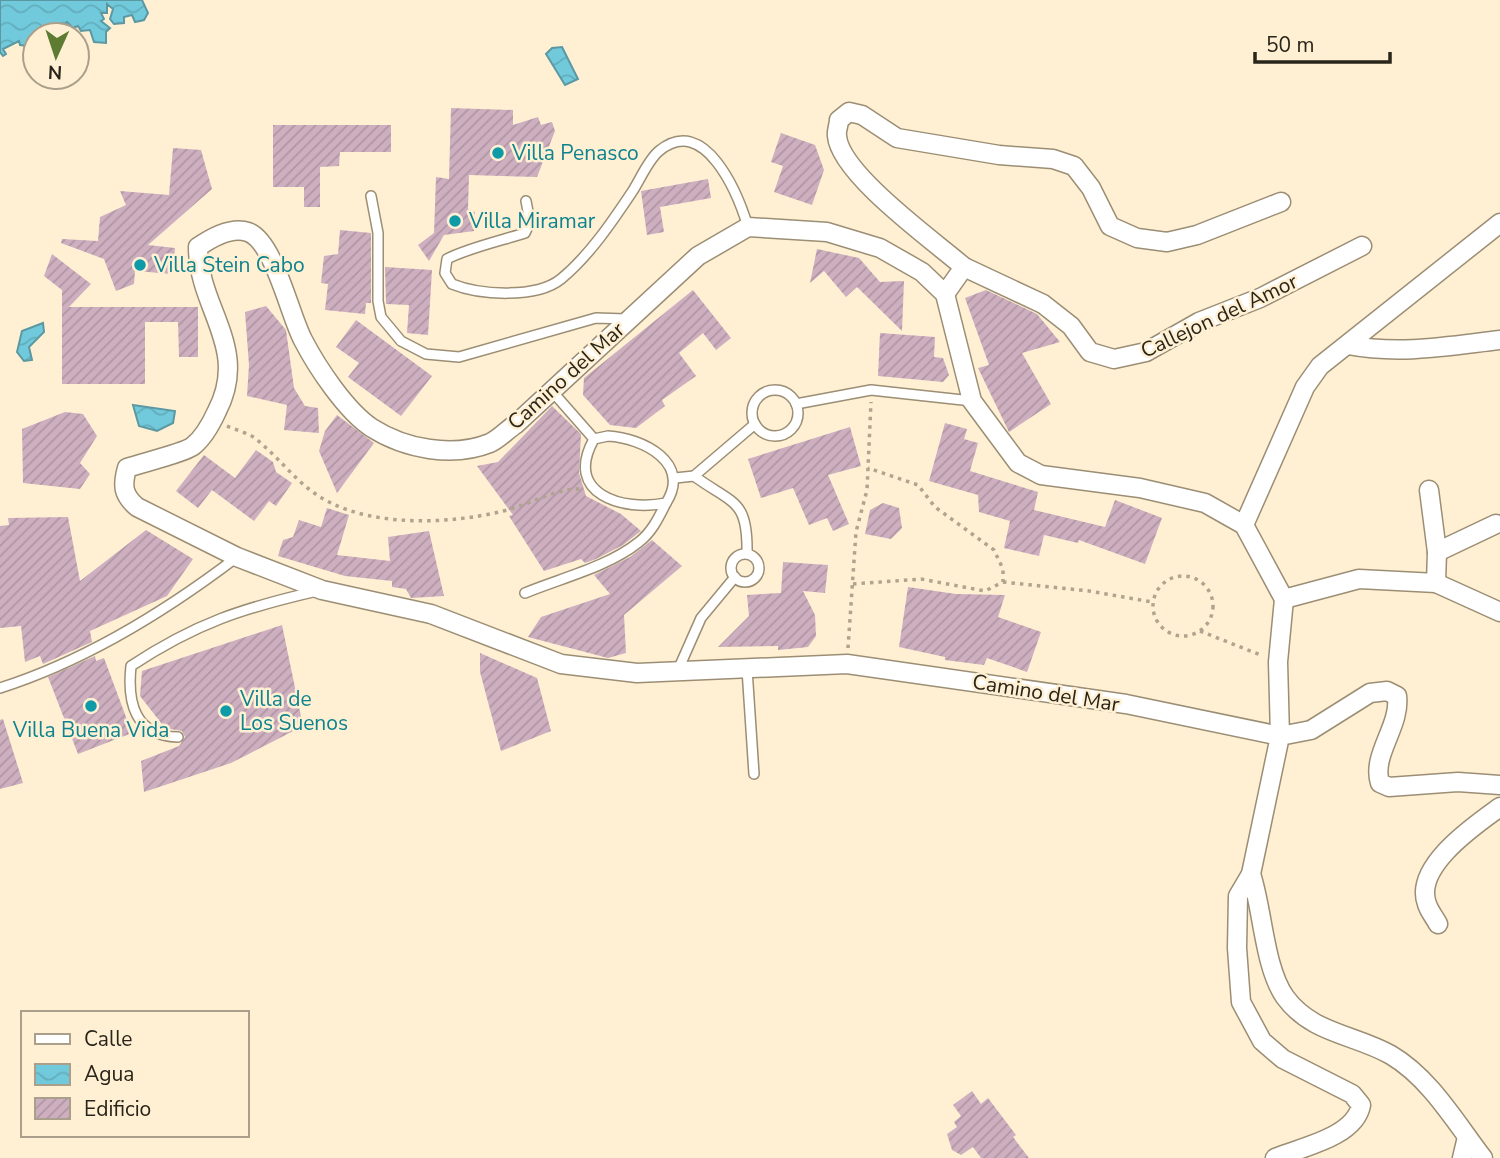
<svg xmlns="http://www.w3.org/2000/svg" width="1500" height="1158" viewBox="0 0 1500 1158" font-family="'Nunito Sans',sans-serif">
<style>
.water{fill:url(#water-waves);stroke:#5c98a2;stroke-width:2}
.building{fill:url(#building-hatch)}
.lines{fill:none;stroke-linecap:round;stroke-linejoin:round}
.service-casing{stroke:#9b8e74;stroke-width:12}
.minor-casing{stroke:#9b8e74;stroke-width:21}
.path{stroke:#afa48e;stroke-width:3.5;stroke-dasharray:3.5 5;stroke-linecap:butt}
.service{stroke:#fff;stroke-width:9}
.minor{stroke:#fff;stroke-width:18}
.culture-dot{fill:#0f9aa8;stroke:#fff0d4;stroke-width:2.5}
.labels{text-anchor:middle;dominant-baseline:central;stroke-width:5;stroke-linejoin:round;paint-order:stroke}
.culture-label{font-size:21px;fill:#0d838f;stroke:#fff0d4;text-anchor:start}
.street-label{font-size:21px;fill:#2a251a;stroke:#fff0d4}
</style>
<defs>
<pattern id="water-waves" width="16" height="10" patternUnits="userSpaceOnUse" patternTransform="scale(1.75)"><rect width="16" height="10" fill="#71cadc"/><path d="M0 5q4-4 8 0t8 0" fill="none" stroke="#62adbc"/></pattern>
<pattern id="building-hatch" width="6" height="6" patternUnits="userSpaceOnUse" patternTransform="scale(1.75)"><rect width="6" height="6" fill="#cdafbf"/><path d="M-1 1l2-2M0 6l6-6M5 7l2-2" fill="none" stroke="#b096a4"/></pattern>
</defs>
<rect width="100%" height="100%" fill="#fff0d4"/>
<g class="water">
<path d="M0,0h142l6,13 -4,7 -9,2 -3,-7 -8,2v6l-10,1 -4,-5 3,-10 -6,-5v9h-6l3,6 -3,2 9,7 -4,4v11l-12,-1 -4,-12 -9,1 -3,-5 -5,2 -6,-6 -3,3 4,7 -2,1 -7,-6 -9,7 -5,-6 2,7h-12v19l-7,-8 -8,-1 -1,-4 -16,8 3,5 -3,2 -3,-4z"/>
<path d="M562,47l16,32 -13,6 -19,-31 6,-6z"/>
<path d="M43,323l1,9 -15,15 3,13 -8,1 -7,-9 5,-21z"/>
<path d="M133,405l42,6 -2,12 -16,8 -18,-5z"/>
</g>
<g class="building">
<path d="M451,108l62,2v15l25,-8 3,8 11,-3 3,9 -18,46 -68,-2 -1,34 7,3 -1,19 -30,4 -15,26 -11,-16 16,-12 2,-56 13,2z"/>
<path d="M273,125h118v27h-51l-1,14 -19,1v40h-16v-20h-31z"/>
<path d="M781,133l34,12 9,25 -12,35 -38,-13 9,-26 -12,-4z"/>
<path d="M173,148l28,2 11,39 -64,56 27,3 -2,26 -38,-3 -1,13 -18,7 -12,-32 -43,-16 1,-4 36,2 2,-24 26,-12 -6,-14 49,4z"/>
<path d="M708,179l3,19 -51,9 4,25 -17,3 -6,-44z"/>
<path d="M340,230l31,3v70h-5l-1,11 -40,-4 3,-26 -7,-1 3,-27 14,-2z"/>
<path d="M817,249l42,9 21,24 24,-1 -2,50 -45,-44 -11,10 -22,-26 -14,12z"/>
<path d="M52,254l39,30 -22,23h129v50h-19l-1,-35h-33v62h-83v-94l-18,-14z"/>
<path d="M385,267l47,3 -4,65 -21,-2 2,-28 -23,-1z"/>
<path d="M693,290l38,48 -15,12 -13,-17 -24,20 17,23 -34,24 3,6 -29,22 -26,-3 -27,-30 1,-17z"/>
<path d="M986,290l51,24 23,28 -38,11 29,51 -42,28 -31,-64 11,-3 -24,-67z"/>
<path d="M266,306l20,24 8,58 11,18 13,2 1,25 -35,-3 3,-25 -40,-9 2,-31 -4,-53z"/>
<path d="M356,320l76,56 -31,40 -53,-39 11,-14 -23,-16z"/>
<path d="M880,333l55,4 -1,20 9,1 6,17 -6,7 -65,-6z"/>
<path d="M552,406l29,28 -2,39 7,23 35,18 20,17 -18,14 -27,14 -11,4 -4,-4 -37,12 -35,-55 4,-1 -36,-49 21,-4z"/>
<path d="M65,412l18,2 14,22 -17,27 10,11 -10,15 -57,-6 -1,-54z"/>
<path d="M337,415l37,28 -37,50 -18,-42 6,-20z"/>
<path d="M945,423l22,6 -3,10 14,4 -8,28 68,21 -4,18 71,17 10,-27 47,18 -17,46 -66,-24 -1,3 -34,-8 -5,21 -35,-8 6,-27 -31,-9 -1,-17 -49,-14z"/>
<path d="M850,427l11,39 -33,9 21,49 -16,7 -6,-13 -18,7 -16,-37 -32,10 -13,-39z"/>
<path d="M256,450l17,12 3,10 16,11 -16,23 -7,-5 -15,20 -42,-31 -14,18 -22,-17 28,-36 31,23z"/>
<path d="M883,503l16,5 3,20 -11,11 -26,-5 5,-24z"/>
<path d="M327,508l22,7 -12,40 53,6 -2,-24 41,-6 15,65 -33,2 -5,-9 -14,-2v-6l-47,-5 -67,-20 5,-16 10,-3 6,-17 22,7z"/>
<path d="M68,517l12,64 66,-51 47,29 -26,37 -77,35 2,11 -49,22 -3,-8 -15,6 -4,-36 -21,2v-102l9,-1 -1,-7z"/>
<path d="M652,540l30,26 -58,49 2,38 -18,5 -80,-21 13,-20 69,-23 -16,-19 36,-18z"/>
<path d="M783,562l45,3 -3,28 -22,-2 12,24 1,21 -8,11 -30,3v-4l-60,1 31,-31 -2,-21 34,-2z"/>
<path d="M908,587l48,7 49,1 -7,22 43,15 -14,40 -40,-14 -3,7 -39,-5v-3l-46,-10z"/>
<path d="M282,625l21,101 -72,37 -87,29 -3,-31 38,-15 6,-9 -3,-6 -17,-3 -25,-32 2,-25z"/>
<path d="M480,653l57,25 14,53 -50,20 -21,-79z"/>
<path d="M95,656l1,5 8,-3 28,75 -54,21 -30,-77z"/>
<path d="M3,719l20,64 -23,6v-69z"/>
<path d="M972,1091l9,13 7,-6 28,37 -3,2 16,21h-48l-8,-11 -12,8 -9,-5 -5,-16 10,-7 -3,-5 7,-6 -8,-11z"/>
</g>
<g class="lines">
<g class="service-casing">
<g id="service">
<path d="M371,196l7,37v68l3,16 20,24 25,13 33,3 137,-39 30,1"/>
<path d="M526,201l4,21 -5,11c-22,7 -60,16 -78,26l-2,14 7,11c27,11 84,15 109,-5 28,-23 51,-57 71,-87 8,-12 16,-32 27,-41 46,-38 79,43 89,76"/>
<path d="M551,390l43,49"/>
<circle cx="775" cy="413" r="23"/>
<path d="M796,404l75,-14 101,11"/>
<path d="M608,436c35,2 84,27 58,67 -43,9 -103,-9 -72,-64z"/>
<path d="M694,476c40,29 54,23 53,78"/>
<path d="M675,478l19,-2 61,-52"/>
<circle cx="745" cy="568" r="14"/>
<path d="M525,593c36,-15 83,-26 114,-51 13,-10 20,-25 27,-39"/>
<path d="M747,669l7,105"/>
<path d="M678,670l23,-52 34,-41"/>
<path d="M0,688c85,-27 166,-77 237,-131"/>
<path d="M178,737c-43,-1 -51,-34 -47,-71 65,-43 112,-58 186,-75"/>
</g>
</g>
<g class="minor-casing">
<g id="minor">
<path d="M964,267c-30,-26 -124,-93 -127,-131 -1,-5 2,-11 2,-16l10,-8 13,3 35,23 102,17 54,4 21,7 17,22 19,38 27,12 30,4 30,-7 84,-33"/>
<path d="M945,294l19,-27 79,37 28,22 19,26 24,7 32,-7 53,-30 61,-24 102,-52"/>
<path d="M1348,345c52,10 100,1 152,-5"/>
<path d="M1429,490l8,62 -1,31"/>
<path d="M1244,525l61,-138 15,-21 180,-143"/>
<path d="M1437,552l59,-28"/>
<path d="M1284,599l75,-20 77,4 64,29"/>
<path d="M1251,874c12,36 13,93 34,123 27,37 69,37 106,58 39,23 65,68 92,103"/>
<path d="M1438,924c-3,-6 -9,-13 -11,-20 -14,-37 48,-79 73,-97"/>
<path d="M1275,1158c27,-11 80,-21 86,-53l-9,-11 -69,-35 -21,-18 -21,-39 -4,-54 1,-52 13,-22 29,-138 -2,-74 6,-63 -40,-74 -39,-22 -65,-15 -99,-13 -23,-12 -46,-62 -27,-107 -23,-22 -42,-24 -53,-16 -79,-5 -50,29 -182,168c-8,5 -17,15 -26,19 -37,15 -85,6 -118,-15 -26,-17 -55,-61 -69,-88 -13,-24 -29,-99 -55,-108 -17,-6 -37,6 -50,15 0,62 52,100 19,164 -5,11 -14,27 -24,35 -9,7 -52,17 -66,22 -5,18 -4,27 10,39l100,50 85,33 109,24 130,50 76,9 210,-9 279,40 154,32 31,-6 59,-37 17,-2 10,5c4,30 -26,59 -17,87l9,4 69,-5 42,3"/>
<path d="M1462,1158l5,-21"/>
</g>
</g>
<g class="path">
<path d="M227,426c9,4 22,7 29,13 26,21 43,48 73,63 49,25 122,22 174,9 27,-6 49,-22 77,-22"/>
<circle cx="1183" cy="606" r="30"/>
<path d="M1003,582l86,9 63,11"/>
<path d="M853,584l68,-5 64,12 18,-9v-13l-9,-19 -59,-43 -17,-22 -50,-17"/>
<path d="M1200,631l63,25"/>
<path d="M848,648l8,-116 11,-42 4,-88"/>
</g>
<use href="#service" class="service"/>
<use href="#minor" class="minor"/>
</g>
<g class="culture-dot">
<circle cx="498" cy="153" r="7"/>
<circle cx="455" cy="221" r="7"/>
<circle cx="140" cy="265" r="7"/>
<circle cx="91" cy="706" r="7"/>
<circle cx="226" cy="711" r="7"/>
</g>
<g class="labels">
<g class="culture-label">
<text x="512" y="153">Villa Penasco</text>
<text x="469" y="221">Villa Miramar</text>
<text x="154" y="265">Villa Stein Cabo</text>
<text x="240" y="699">Villa de<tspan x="240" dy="24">Los Suenos</tspan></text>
<text x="91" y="730" text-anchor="middle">Villa Buena Vida</text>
</g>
<g class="street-label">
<text transform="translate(1219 316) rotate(-25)">Callejon del Amor</text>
<text transform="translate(566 376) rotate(-42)">Camino del Mar</text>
<text transform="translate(1046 693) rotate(9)">Camino del Mar</text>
</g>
</g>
<rect x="21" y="1011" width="228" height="126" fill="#fff0d4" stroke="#aa9f8a" stroke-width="2"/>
<rect x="35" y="1034" width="35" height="10" fill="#ffffff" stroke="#aa9f8a" stroke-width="2"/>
<text x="84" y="1046" font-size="21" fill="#2a251a">Calle</text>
<rect x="35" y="1064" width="35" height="21" fill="url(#water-waves)" stroke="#aa9f8a" stroke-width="2"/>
<text x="84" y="1081" font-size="21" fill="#2a251a">Agua</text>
<rect x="35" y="1098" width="35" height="21" fill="url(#building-hatch)" stroke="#aa9f8a" stroke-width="2"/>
<text x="84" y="1116" font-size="21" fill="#2a251a">Edificio</text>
<g transform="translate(56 56) rotate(183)"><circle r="33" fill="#fff0d4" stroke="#aa9f8a" stroke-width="2"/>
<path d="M0-5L12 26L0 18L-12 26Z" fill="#5d7c31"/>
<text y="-10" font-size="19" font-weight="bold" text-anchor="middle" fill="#2a251a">N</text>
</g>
<path d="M1255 52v10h135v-10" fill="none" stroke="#2a251a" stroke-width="3.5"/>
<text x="1266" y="52" font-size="21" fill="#2a251a" stroke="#fff0d4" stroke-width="5" paint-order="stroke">50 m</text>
</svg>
